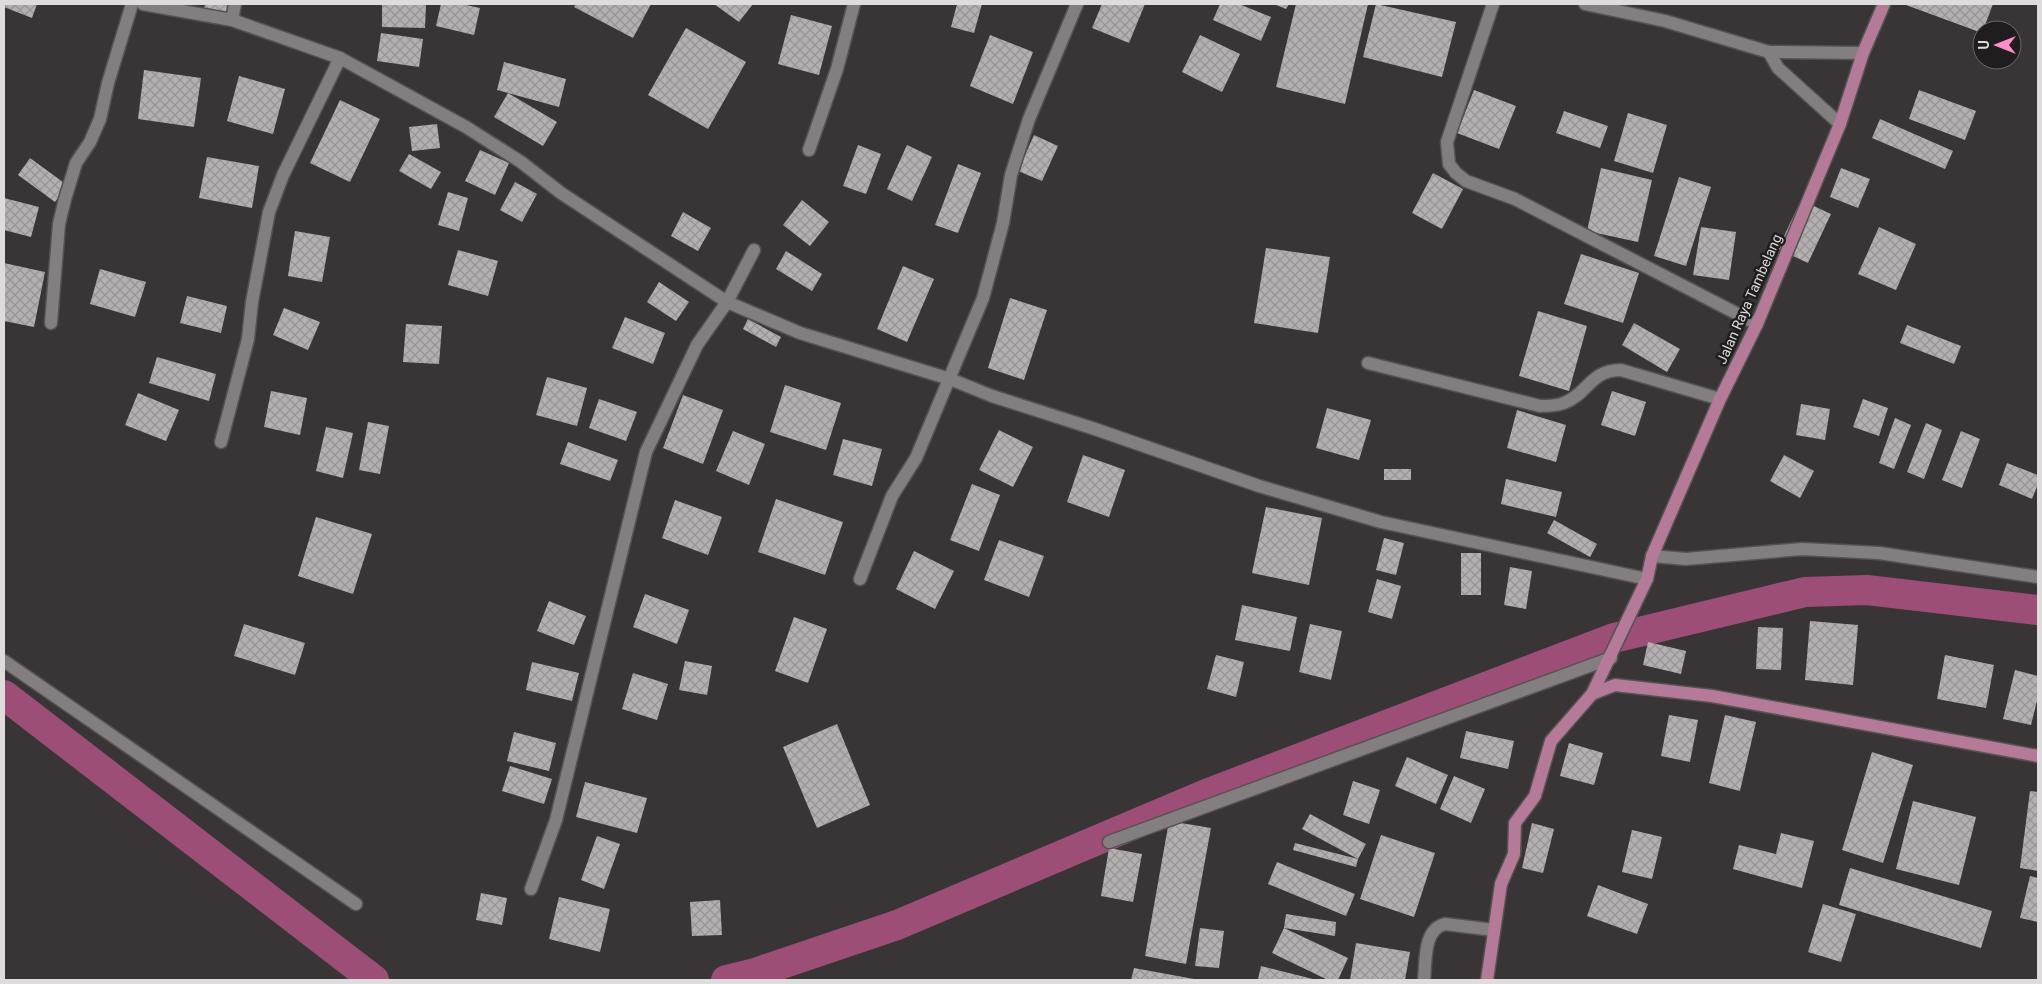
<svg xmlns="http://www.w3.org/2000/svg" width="2042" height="984" viewBox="0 0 2042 984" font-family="Roboto,sans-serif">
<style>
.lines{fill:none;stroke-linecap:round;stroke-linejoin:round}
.canal{stroke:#9d4e77;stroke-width:30}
.building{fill:url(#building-cross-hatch)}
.minor-casing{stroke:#555253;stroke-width:15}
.major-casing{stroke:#555253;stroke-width:15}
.minor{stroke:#837e80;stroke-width:12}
.major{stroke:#b47a97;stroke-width:12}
.labels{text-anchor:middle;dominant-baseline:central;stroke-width:5;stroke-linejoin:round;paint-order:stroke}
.street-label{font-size:14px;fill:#dfdcdd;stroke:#1f1d1e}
</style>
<defs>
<pattern id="building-cross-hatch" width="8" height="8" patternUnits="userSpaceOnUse" patternTransform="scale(1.25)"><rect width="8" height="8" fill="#b4afb1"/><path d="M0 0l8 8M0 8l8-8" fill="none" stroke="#989495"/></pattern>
</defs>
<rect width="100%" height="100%" fill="#393537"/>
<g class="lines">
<g class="canal">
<path d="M4,695l370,285"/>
<path d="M726,980l29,-7 142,-48 309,-131 408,-156 191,-46 62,-2 171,20"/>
</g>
</g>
<g class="building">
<path d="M4,4h33l-5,14 -28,-11z"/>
<path d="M205,4h23l-2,9 -22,-4z"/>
<path d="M382,4h44l-1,24 -43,-1z"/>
<path d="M441,4h20l19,4 -6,27 -38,-9z"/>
<path d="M576,4h75l-18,34 -59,-31z"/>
<path d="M714,4h39l-14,18z"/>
<path d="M957,4h25l-8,29 -23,-6z"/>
<path d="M1102,4h43l-16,39 -37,-15z"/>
<path d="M1220,4h19l32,13 -10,24 -48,-21z"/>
<path d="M1274,4h15l-3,5z"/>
<path d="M1296,4h72l-23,100 -69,-17z"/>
<path d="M1376,4l80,18 -14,55 -79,-20z"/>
<path d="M1906,4h87l-11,29 -76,-28z"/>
<path d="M791,15l41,11 -13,49 -41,-11z"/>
<path d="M686,28l60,34 -38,67 -60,-34z"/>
<path d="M381,33l42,6 -4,28 -42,-6z"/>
<path d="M990,35l43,17 -20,52 -43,-18z"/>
<path d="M1200,35l40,19 -18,38 -40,-20z"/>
<path d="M504,62l62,17 -7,28 -62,-17z"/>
<path d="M144,70l57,8 -7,49 -56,-8z"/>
<path d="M239,76l46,13 -12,45 -46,-13z"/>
<path d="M1474,90l42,16 -17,43 -42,-16z"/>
<path d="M1919,90l57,21 -11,29 -56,-21z"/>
<path d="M508,93l49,29 -14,24 -49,-29z"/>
<path d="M340,100l40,19 -30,63 -40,-19z"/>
<path d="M1564,111l44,15 -8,22 -44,-15z"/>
<path d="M1628,113l39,12 -14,48 -39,-12z"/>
<path d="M1880,119l73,32 -8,18 -73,-31z"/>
<path d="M437,124l3,24 -28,3 -3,-24z"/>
<path d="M1034,135l24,11 -16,35 -24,-10z"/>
<path d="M858,145l23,9 -15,40 -23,-8z"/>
<path d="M907,145l25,12 -20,44 -25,-12z"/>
<path d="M480,150l29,13 -14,32 -30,-14z"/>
<path d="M409,154l32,18 -10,17 -32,-18z"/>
<path d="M207,157l52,9 -7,42 -53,-10z"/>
<path d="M30,158l37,27 -12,17 -37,-27z"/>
<path d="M958,164l23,9 -23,60 -23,-8z"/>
<path d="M1601,168l51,12 -14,62 -51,-11z"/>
<path d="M1841,168l29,11 -12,29 -28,-11z"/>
<path d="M1433,173l30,16 -21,40 -30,-16z"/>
<path d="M1679,177l32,10 -25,79 -32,-10z"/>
<path d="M515,182l22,12 -15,28 -22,-12z"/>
<path d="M448,192l20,6 -9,33 -21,-6z"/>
<path d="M4,198l35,9 -8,30 -27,-7z"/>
<path d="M802,200l27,22 -19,24 -27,-21z"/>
<path d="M1801,200l30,14 -23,49 -30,-14z"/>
<path d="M683,212l28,16 -13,23 -27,-15z"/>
<path d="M1701,227l35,5 -7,48 -36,-5z"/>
<path d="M1879,227l37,17 -20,46 -38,-16z"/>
<path d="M295,231l35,6 -8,45 -34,-6z"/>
<path d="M1266,248l64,9 -12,76 -64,-10z"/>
<path d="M458,250l40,11 -10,35 -40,-11z"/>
<path d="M786,251l36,23 -10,17 -36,-22z"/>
<path d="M1581,254l58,19 -16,50 -59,-19z"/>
<path d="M4,263l41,9 -11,55 -30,-6z"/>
<path d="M903,266l31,13 -27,63 -30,-13z"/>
<path d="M100,269l46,13 -11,35 -45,-13z"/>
<path d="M659,282l30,20 -13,19 -29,-19z"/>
<path d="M187,296l40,10 -6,27 -41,-10z"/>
<path d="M1010,298l37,12 -23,70 -36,-12z"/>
<path d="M284,308l36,14 -12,28 -35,-15z"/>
<path d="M1538,311l49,15 -18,65 -50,-15z"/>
<path d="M625,317l40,16 -12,31 -41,-16z"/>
<path d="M748,319l33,18 -5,10 -33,-18z"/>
<path d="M1634,323l46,26 -13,23 -45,-27z"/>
<path d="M406,324l36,2 -3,38 -36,-2z"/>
<path d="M1907,325l54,21 -7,18 -54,-21z"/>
<path d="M157,357l59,17 -7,27 -60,-18z"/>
<path d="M547,377l40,11 -10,38 -41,-11z"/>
<path d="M785,385l56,18 -15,47 -56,-18z"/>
<path d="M271,391l36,7 -7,37 -36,-8z"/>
<path d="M1612,391l34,11 -11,34 -34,-11z"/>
<path d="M138,393l41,17 -13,31 -41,-16z"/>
<path d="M683,395l40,15 -20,54 -40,-16z"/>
<path d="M599,399l38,13 -11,29 -37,-13z"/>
<path d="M1863,399l25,9 -9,28 -26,-9z"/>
<path d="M1801,404l29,5 -5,31 -29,-5z"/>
<path d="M1327,408l44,12 -12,40 -43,-12z"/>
<path d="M1517,410l49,15 -10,37 -49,-14z"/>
<path d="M1895,418l16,7 -17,44 -15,-6z"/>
<path d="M368,422l21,4 -9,48 -21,-4z"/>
<path d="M1926,423l16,7 -18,49 -17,-7z"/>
<path d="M326,427l27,6 -10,45 -27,-7z"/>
<path d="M999,430l34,17 -20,40 -34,-17z"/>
<path d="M733,431l32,13 -16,41 -33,-14z"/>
<path d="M1961,431l19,8 -18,49 -20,-8z"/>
<path d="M843,439l39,10 -10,37 -39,-11z"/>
<path d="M568,442l50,18 -8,21 -50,-17z"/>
<path d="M1083,455l42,15 -16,47 -42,-15z"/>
<path d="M1784,455l30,16 -14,27 -30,-17z"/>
<path d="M2007,463l31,12v9l-6,15 -33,-14z"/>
<rect x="1384" y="469" width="27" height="11"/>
<path d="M1506,479l56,13 -6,25 -55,-13z"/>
<path d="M972,484l28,11 -21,56 -29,-11z"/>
<path d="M776,499l67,23 -18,53 -67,-23z"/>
<path d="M675,500l47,17 -14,38 -46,-17z"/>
<path d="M1266,507l56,11 -13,67 -57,-12z"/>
<path d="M316,517l56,17 -19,60 -55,-18z"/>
<path d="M1554,520l43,24 -7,13 -43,-24z"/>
<path d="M1384,538l20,5 -8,32 -20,-5z"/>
<path d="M999,540l45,16 -15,41 -45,-17z"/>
<path d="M914,551l40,20 -19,38 -39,-20z"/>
<rect x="1461" y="553" width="20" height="42"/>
<path d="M1510,567l22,4 -6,38 -22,-4z"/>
<path d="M1377,579l24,7 -9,33 -24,-7z"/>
<path d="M645,594l44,16 -12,34 -44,-17z"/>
<path d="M549,601l37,15 -12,29 -37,-14z"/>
<path d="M1242,605l55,12 -7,34 -55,-11z"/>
<path d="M794,617l33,12 -19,54 -33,-12z"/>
<path d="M1810,621l48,4 -5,60 -48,-5z"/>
<path d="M244,624l61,19 -10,32 -61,-19z"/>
<path d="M1310,624l32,7 -11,49 -32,-8z"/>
<path d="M1758,627l25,1 -2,42 -25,-1z"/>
<path d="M1648,642l38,9 -5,23 -38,-9z"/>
<path d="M1216,655l28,7 -8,35 -29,-8z"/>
<path d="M1945,655l49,10 -8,43 -49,-9z"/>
<path d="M685,661l27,5 -5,29 -28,-5z"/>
<path d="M532,662l47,11 -7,28 -46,-11z"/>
<path d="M2015,670l23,6v21l-7,28 -28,-6z"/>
<path d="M633,673l35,11 -11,36 -35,-11z"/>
<path d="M1669,715l29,5 -8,42 -29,-6z"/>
<path d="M1725,715l31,7 -16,69 -31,-8z"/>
<path d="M837,724l33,81 -53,23 -34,-81z"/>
<path d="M1466,731l48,10 -6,28 -48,-11z"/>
<path d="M514,732l42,11 -7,28 -42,-10z"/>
<path d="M1569,743l34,10 -9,32 -34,-9z"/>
<path d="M1872,752l41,13 -30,98 -41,-13z"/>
<path d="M1407,757l41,18 -12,29 -41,-18z"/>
<path d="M510,766l42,13 -8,25 -42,-13z"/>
<path d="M1454,776l31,13 -14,34 -31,-14z"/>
<path d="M1353,781l27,9 -11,34 -26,-9z"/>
<path d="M585,782l62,16 -10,35 -61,-16z"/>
<path d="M2030,791l8,1v79l-18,-3z"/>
<path d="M1913,801l63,16 -17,68 -63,-16z"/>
<path d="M1310,814l56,30 -8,15 -56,-30z"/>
<path d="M1169,821l42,7 -25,136 -41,-8z"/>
<path d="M1532,823l22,6 -11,44 -21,-5z"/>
<path d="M1632,830l30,7 -10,42 -30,-7z"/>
<path d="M1781,833l33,8 -12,47 -69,-19 6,-24 37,9z"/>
<path d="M1381,835l54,18 -21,64 -54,-18z"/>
<path d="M597,836l23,8 -16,45 -23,-9z"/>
<path d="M1295,843l63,16 -2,8 -63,-17z"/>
<path d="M1109,848l33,6 -9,48 -32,-6z"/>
<path d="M1277,862l78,32 -9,22 -78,-32z"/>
<path d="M1850,868l142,43 -11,37 -142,-43z"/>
<path d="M2030,876l8,2v44l-18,-4z"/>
<path d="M1598,885l50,19 -11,30 -50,-18z"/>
<path d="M481,893l26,5 -5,27 -26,-5z"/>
<path d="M559,897l51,12 -10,43 -51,-13z"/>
<path d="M720,900l2,35 -30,1 -2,-34z"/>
<path d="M1823,904l33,10 -15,48 -33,-10z"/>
<path d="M1286,914l50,8 -1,14 -51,-8z"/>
<path d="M1200,928l24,3 -5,37 -24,-2z"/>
<path d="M1284,928l64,30 -10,22h-10l-56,-27z"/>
<path d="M1356,943l54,9 -5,28h-55z"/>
<path d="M1261,966l56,14 -59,-1z"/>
<path d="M1134,968l60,11v1h-63z"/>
</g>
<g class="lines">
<g class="minor-casing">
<g id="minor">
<path d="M143,4l89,16 108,38 126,69 55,35 40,31 166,109 73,31 150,46 42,17 103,33 164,57 122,36 266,57"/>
<path d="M1493,4l-46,138 2,22 7,9 10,8 49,18 242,125"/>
<path d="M1585,4l80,17 104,31 94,1"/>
<path d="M232,20l3,-16"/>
<path d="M1769,52l9,16 62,56"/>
<path d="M809,150l28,-81 17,-65"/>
<path d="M51,323l8,-99 6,-25 11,-36 14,-21 10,-23 8,-36 24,-79"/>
<path d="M1368,363l172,43c8,0 16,0 24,-3 24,-9 26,-33 57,-33l99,29"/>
<path d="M221,442l27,-103 4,-37 17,-90 14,-37 57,-117"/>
<path d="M1652,556l34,3 116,-10 77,4 159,24"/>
<path d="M860,579l32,-83 24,-38 67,-160 20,-75 8,-48 18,-56 48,-115"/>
<path d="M4,661l352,243"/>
<path d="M1109,842l502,-184"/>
<path d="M531,889l25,-69 90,-368 51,-107 30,-43 27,-52"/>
<path d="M1424,980c2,-18 -1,-51 21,-56l49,6"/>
</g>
</g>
<g class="major-casing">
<g id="major">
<path d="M1592,694l23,-9 97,11 326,60"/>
<path d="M1487,980l14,-96 13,-30 1,-31 20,-27 16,-55 41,-47 55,-115 5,-23 68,-157 37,-75 83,-200 23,-71 21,-49"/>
</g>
</g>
<use href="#minor" class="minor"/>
<use href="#major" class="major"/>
</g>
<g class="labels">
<g class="street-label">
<text transform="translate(1749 299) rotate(-66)">Jalan Raya Tambelang</text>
</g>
</g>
<rect width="2042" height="984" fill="none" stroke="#dfdcdd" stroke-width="10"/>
<g transform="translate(1997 45) rotate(270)"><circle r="24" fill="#1f1d1e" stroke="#6c696a"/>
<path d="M0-4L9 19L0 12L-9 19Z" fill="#fb8fc5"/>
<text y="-8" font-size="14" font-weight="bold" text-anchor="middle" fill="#dfdcdd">U</text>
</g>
</svg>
